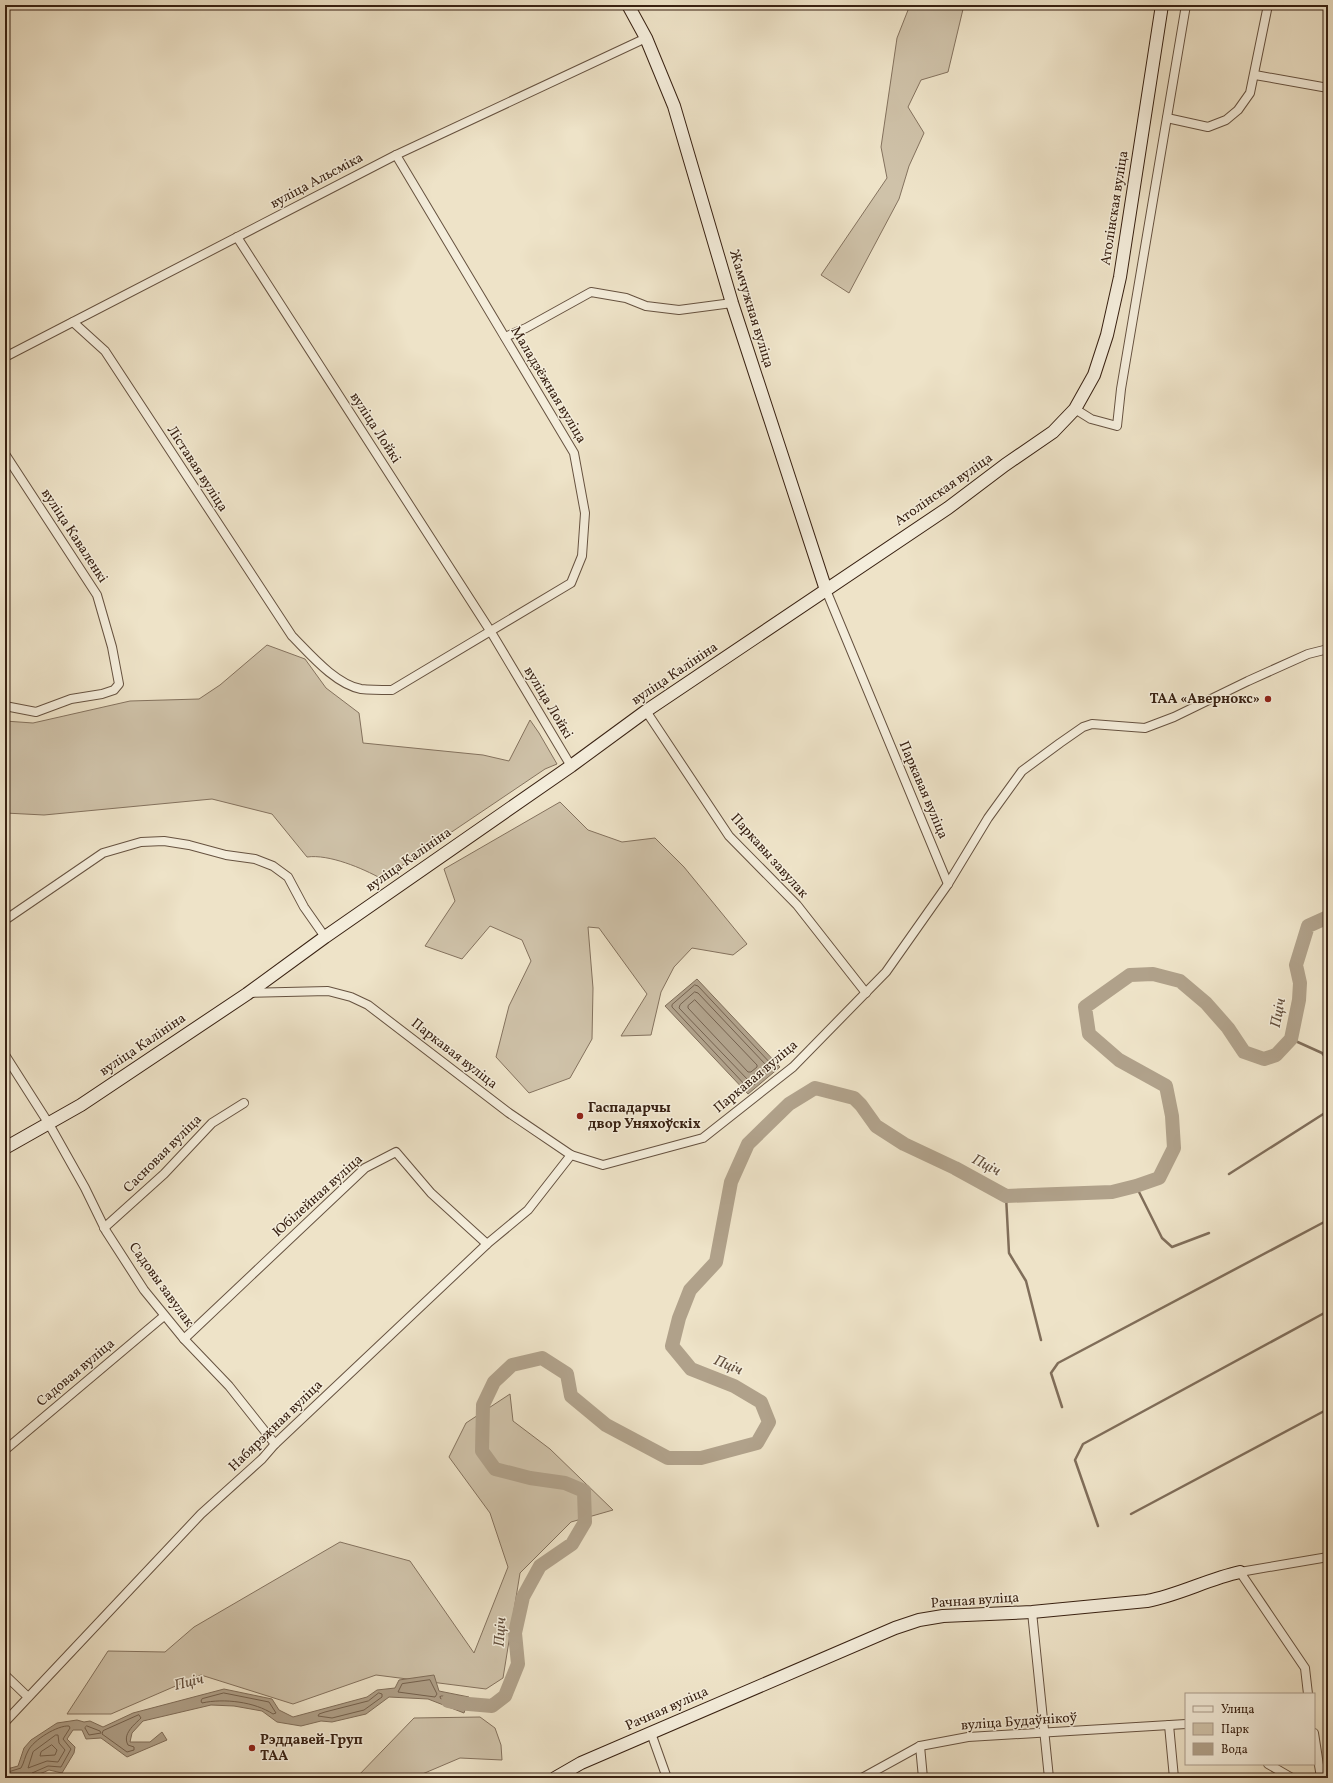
<svg xmlns="http://www.w3.org/2000/svg" width="1333" height="1783" viewBox="0 0 1333 1783" font-family="Vollkorn,serif">
<style>
.green{fill:#cfc2a9;stroke:#84725e}
.water{fill:#b0a18a;stroke:#806e5a}
.lines{fill:none;stroke-linecap:round;stroke-linejoin:round}
.shore{stroke:#74614e;stroke-width:1}
.stream{stroke:#806e5a;stroke-width:2.5}
.river{stroke:#b0a18a;stroke-width:14}
.street-casing{stroke:#665240;stroke-width:10}
.secondary-casing{stroke:#382112;stroke-width:14}
.street{stroke:#f4eddb;stroke-width:8}
.secondary{stroke:#f4eddb;stroke-width:12}
.poi-dot{fill:#8f2418;stroke:#f4eddb;stroke-width:1.5}
.labels{text-anchor:middle;dominant-baseline:central;stroke-width:3;stroke-linejoin:round;paint-order:stroke}
.street-label{font-size:14px;fill:#382112;stroke:#f4eddb}
.poi-label{font-size:14px;font-weight:bold;fill:#382112;stroke:#f4eddb;text-anchor:start}
.water-label{font-size:15px;font-style:italic;fill:#624e3c;stroke:#f4eddb}
</style>
<rect width="100%" height="100%" fill="#eee3c8"/>
<filter id="stains"><feTurbulence type="fractalNoise" baseFrequency=".005" numOctaves="4"/><feColorMatrix values="0 0 0 0 .2 0 0 0 0 .09 0 0 0 0 .02 0 0 0 .5 -.17"/></filter>
<radialGradient id="worn" r=".72"><stop offset=".6" stop-color="#630" stop-opacity="0"/><stop offset="1" stop-color="#630" stop-opacity=".3"/></radialGradient>
<g class="green">
<path d="M910,5h54l-16,67 -27,8 -13,27 16,26 -15,33 -10,33 -50,94 -28,-18 66,-97 -6,-31 16,-109z"/>
<path d="M267,645l38,14 21,29 33,25 4,30 120,12 26,6 21,-41 9,13 18,31 -12,5 -163,110c-20,-11 -53,-25 -75,-22l-35,-43 -60,-15 -168,16 -39,-2v-92l28,2 97,-22 69,-2 21,-14z"/>
<path d="M560,802l28,28 34,12 33,-4 29,29 63,77 -14,11 -41,-7 -18,19 -13,25 -10,43 -30,1 26,-42 -48,-66 -11,-1 5,61 -1,51 -22,39 -41,15 -33,-36 13,-51 22,-45 -9,-21 -32,-14 -28,33 -37,-13 30,-45 -11,-32z"/>
<path d="M510,1394l3,27 37,28 63,61 -42,12 -51,51 -17,105 -17,11 -110,-14 -83,29 -92,-29 -90,39h-44l41,-63 57,1 29,-25 146,-85 70,19 64,92 34,-86 -18,-54 -41,-56 17,-34z"/>
<path d="M480,1717l15,11 6,17 1,15 -42,-2 -47,20h-57l58,-60z"/>
</g>
<g class="water">
<path d="M697,979l83,88 -32,27 -83,-88z"/>
<path d="M434,1675l5,16 30,6 -5,16 -36,-14 -39,-2 -23,17 -34,8 -11,-1 -20,5 -24,-4 -15,-11 -28,-5 -23,-1 -68,16 -11,12 -2,9h20l12,-10 5,8 -40,17 -26,-19 -15,1 -4,-9h-9l-6,9 8,8 -1,6 -12,20 -13,-3 -19,8h-25l2,-9 11,-3 6,-18 7,-8 26,-17 20,-3 7,2 6,-1 13,6 30,-14 91,-24 48,10 7,11 14,7 74,-20 10,-7 18,-2 4,-8z"/>
</g>
<g class="lines">
<g class="shore">
<path d="M695,985l3,1 75,80 -1,2 -22,20 -3,-1 -75,-80v-2z"/>
<path d="M695,992l3,1 68,72 -1,3 -15,13 -2,-1 -69,-72 1,-3z"/>
<path d="M695,1000l62,65v2l-6,5h-3l-60,-64v-2z"/>
<path d="M430,1680l7,14 -2,3 -37,-5 4,-8z"/>
<path d="M224,1693l45,9 7,11 -3,1c-18,-12 -49,-16 -71,-11l-1,-2 1,-2z"/>
<path d="M379,1693l3,1v3l-18,13 -32,8 -14,-2 1,-2 6,-2 43,-11z"/>
<path d="M442,1696l20,4v6l-3,1 -18,-8 -1,-2z"/>
<path d="M139,1715l2,3c-7,7 -19,16 -13,27l6,2v3l-7,2 -25,-18 1,-3z"/>
<path d="M87,1726l13,5 1,2 -12,2 -4,-7z"/>
<path d="M56,1735h2l1,8 6,7 -7,12 -11,-1 -19,7 5,-16z"/>
<path d="M52,1745l5,5 -2,5 -15,1 1,-4z"/>
<path d="M5,1773l16,-5c3,-5 4,-12 7,-17 5,-11 30,-26 41,-25l1,2 -7,11 8,10 -10,18 -13,-1 -16,7 -2,5"/>
</g>
<g class="stream">
<path d="M1291,1039l31,14 6,8"/>
<path d="M1229,1174l99,-63"/>
<path d="M1136,1186l26,52 10,9 37,-14"/>
<path d="M1006,1196l3,57 17,28 15,59"/>
<path d="M1062,1407l-11,-34 7,-10 270,-143"/>
<path d="M1131,1514l197,-105"/>
<path d="M1098,1526l-23,-66 8,-16 245,-133"/>
</g>
<path class="river" d="M448,1701l9,2 35,3 13,-10 13,-32 -3,-31 8,-36 17,-31 32,-22 13,-22 -1,-31 -19,-8 -35,-5 -35,-9 -13,-18 1,-46 11,-23 18,-17 30,-7 25,16 4,22 35,29 62,33h33l56,-15 12,-21 -8,-20 -27,-16 -43,-17 -19,-23 7,-28 11,-28 26,-28 15,-80 17,-38 41,-40 26,-16 39,10 7,7 15,21 28,18 51,24 51,28 106,-4 24,-6 23,-8 15,-30 -2,-32 -6,-30 -47,-26 -30,-26 -4,-27 45,-32 23,-1 27,7 26,22 22,25 16,24 20,7 12,-4 15,-16 8,-39 1,-17 -4,-18 12,-39 20,-9"/>
<g class="street-casing">
<g id="street">
<path d="M1255,75l73,13"/>
<path d="M1167,118l41,9 18,-7 12,-10 12,-17 18,-88"/>
<path d="M237,237l254,395 80,134"/>
<path d="M73,322l32,29 187,285c18,18 43,48 69,53 10,1 21,1 31,1l179,-107 11,-27 3,-43 -11,-60 -178,-298"/>
<path d="M505,337l21,-9 65,-36 35,6 20,8 33,4 53,-7"/>
<path d="M5,357l391,-202 250,-117"/>
<path d="M1075,409l16,10 26,7 4,-37 65,-384"/>
<path d="M5,454l92,141 15,52 7,37 -5,6 -12,4 -31,5 -35,13 -31,-6"/>
<path d="M826,590l122,294"/>
<path d="M646,711l83,125 68,69 69,88"/>
<path d="M5,920l98,-67 38,-11 23,-1 25,4 37,10 29,4 18,7 15,11 16,30 21,30"/>
<path d="M248,993l80,-2 23,6 17,8 141,108 62,42 32,10 100,-27 90,-71 93,-95 62,-88 40,-66 34,-47 38,-28 23,-16 9,-3 53,4 29,-11 74,-36 60,-27 20,-5"/>
<path d="M5,1055l44,69 36,64 21,43 38,59 40,49 45,47 46,58"/>
<path d="M104,1228l60,-54 48,-51 32,-20"/>
<path d="M184,1339l181,-171 31,-16 35,41 56,51"/>
<path d="M5,1450l159,-134"/>
<path d="M1032,1612l17,166"/>
<path d="M5,1675l23,22"/>
<path d="M1308,1694l-3,-26 -65,-96 88,-15"/>
<path d="M5,1722l196,-208 61,-55 13,-15 212,-200 41,-34 43,-55"/>
<path d="M1169,1725l5,53"/>
<path d="M651,1733l16,45"/>
<path d="M1314,1733l7,45"/>
<path d="M920,1746l3,32"/>
<path d="M1268,1764l24,14"/>
<path d="M862,1778l58,-32 48,-9 218,-13"/>
</g>
</g>
<g class="secondary-casing">
<g id="secondary">
<path d="M628,5l18,33 28,68 58,197 94,287"/>
<path d="M5,1148l76,-43 166,-111 78,-57 246,-171 75,-55 302,-203 57,-43 48,-33 22,-23 19,-34 13,-40 13,-58 42,-272"/>
<path d="M555,1778l26,-15 314,-135 24,-8 24,-4 89,-4 115,-11c32,-6 61,-22 93,-29"/>
</g>
</g>
<use href="#street" class="street"/>
<use href="#secondary" class="secondary"/>
</g>
<g class="poi-dot">
<circle cx="1268" cy="699" r="4"/>
<circle cx="580" cy="1116" r="4"/>
<circle cx="252" cy="1748" r="4"/>
</g>
<g class="labels">
<g class="street-label">
<text transform="translate(317 181) rotate(-28)">вуліца Альсміка</text>
<text transform="translate(1115 208) rotate(-81)">Атолінская вуліца</text>
<text transform="translate(751 309) rotate(73)">Жамчужная вуліца</text>
<text transform="translate(548 385) rotate(59)">Маладзёжная вуліца</text>
<text transform="translate(375 428) rotate(57)">вуліца Лойкі</text>
<text transform="translate(197 469) rotate(57)">Ліставая вуліца</text>
<text transform="translate(944 490) rotate(-35)">Атолінская вуліца</text>
<text transform="translate(74 536) rotate(57)">вуліца Каваленкі</text>
<text transform="translate(675 674) rotate(-34)">вуліца Калініна</text>
<text transform="translate(548 703) rotate(59)">вуліца Лойкі</text>
<text transform="translate(923 790) rotate(67)">Паркавая вуліца</text>
<text transform="translate(769 856) rotate(48)">Паркавы завулак</text>
<text transform="translate(409 860) rotate(-35)">вуліца Калініна</text>
<text transform="translate(143 1045) rotate(-34)">вуліца Калініна</text>
<text transform="translate(454 1054) rotate(38)">Паркавая вуліца</text>
<text transform="translate(756 1077) rotate(-40)">Паркавая вуліца</text>
<text transform="translate(163 1154) rotate(-45)">Сасновая вуліца</text>
<text transform="translate(318 1196) rotate(-42)">Юбілейная вуліца</text>
<text transform="translate(161 1285) rotate(54)">Садовы завулак</text>
<text transform="translate(76 1373) rotate(-40)">Садовая вуліца</text>
<text transform="translate(276 1426) rotate(-44)">Набярэжная вуліца</text>
<text transform="translate(975 1601) rotate(-4)">Рачная вуліца</text>
<text transform="translate(667 1709) rotate(-24)">Рачная вуліца</text>
<text transform="translate(1019 1722) rotate(-4)">вуліца Будаўнікоў</text>
</g>
<g class="poi-label">
<text x="1260" y="699" text-anchor="end">ТАА «Авернокс»</text>
<text x="588" y="1108">Гаспадарчы<tspan x="588" dy="16">двор Уняхоўскіх</tspan></text>
<text x="260" y="1740">Рэддавей-Груп<tspan x="260" dy="16">ТАА</tspan></text>
</g>
<g class="water-label">
<text transform="translate(1279 1013) rotate(-79)">Пціч</text>
<text transform="translate(986 1166) rotate(27)">Пціч</text>
<text transform="translate(728 1366) rotate(23)">Пціч</text>
<text transform="translate(501 1632) rotate(-86)">Пціч</text>
<text transform="translate(189 1683) rotate(-14)">Пціч</text>
</g>
</g>
<rect width="1333" height="1783" fill="none" stroke="#eee3c8" stroke-width="20"/>
<rect x="6" y="6" width="1321" height="1771" fill="none" stroke="#382112" stroke-width="2"/>
<rect x="10" y="10" width="1313" height="1763" fill="none" stroke="#382112"/>
<rect x="1185" y="1693" width="130" height="72" fill="#f4eddb" stroke="#a99b8b"/>
<rect x="1193" y="1706" width="20" height="6" fill="#f4eddb" stroke="#a99b8b"/>
<text x="1221" y="1713" font-size="12" fill="#382112">Улица</text>
<rect x="1193" y="1723" width="20" height="12" fill="#cfc2a9" stroke="#a99b8b"/>
<text x="1221" y="1733" font-size="12" fill="#382112">Парк</text>
<rect x="1193" y="1743" width="20" height="12" fill="#b0a18a" stroke="#a99b8b"/>
<text x="1221" y="1753" font-size="12" fill="#382112">Вода</text>
<rect width="100%" height="100%" filter="url(#stains)"/>
<rect width="100%" height="100%" fill="url(#worn)"/>
</svg>
